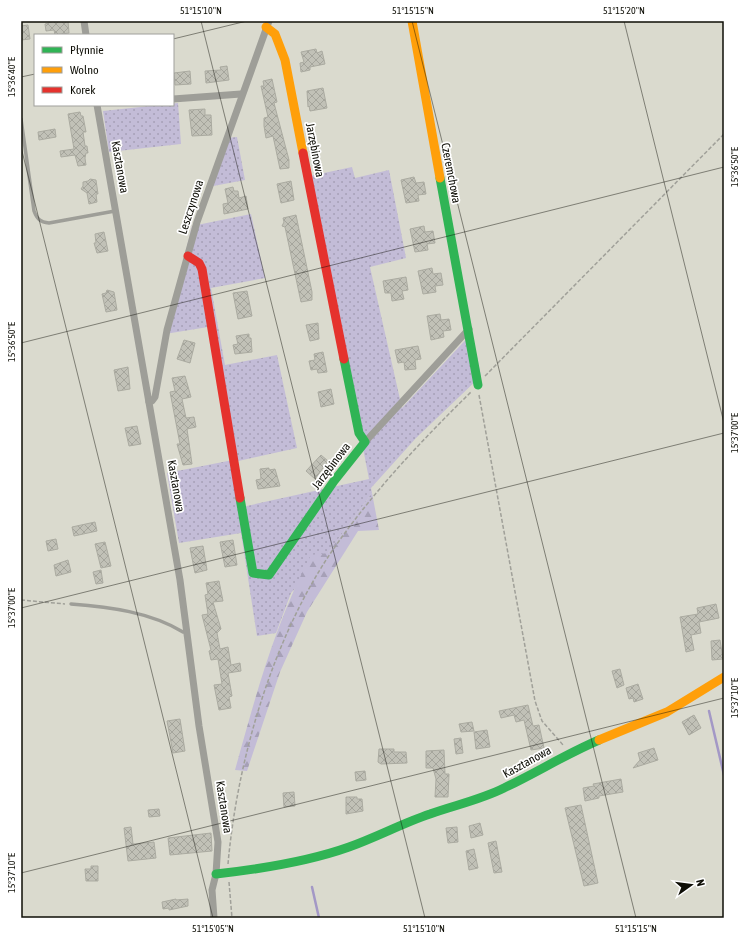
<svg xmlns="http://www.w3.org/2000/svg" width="745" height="939" viewBox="0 0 745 939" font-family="'Asap Condensed',sans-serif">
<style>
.green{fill:url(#green-dots)}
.forest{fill:url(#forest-firs)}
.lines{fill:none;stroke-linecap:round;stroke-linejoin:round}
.stream{stroke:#a398c6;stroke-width:2.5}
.building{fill:url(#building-cross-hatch);stroke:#ababa1}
.path{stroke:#a0a099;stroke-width:1.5;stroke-dasharray:4 2;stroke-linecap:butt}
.lane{stroke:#9e9e98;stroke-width:3.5}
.street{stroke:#9e9e98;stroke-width:7}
.fast{stroke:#30b455;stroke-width:9}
.slow{stroke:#ff9f0a;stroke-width:9}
.jam{stroke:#e5322d;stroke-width:9}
.ticks{fill:none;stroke:#0e0e06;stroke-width:1;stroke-opacity:0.45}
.labels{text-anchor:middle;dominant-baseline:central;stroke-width:3.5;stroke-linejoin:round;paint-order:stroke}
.street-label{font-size:12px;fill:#0e0e06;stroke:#fff}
.neatline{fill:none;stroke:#0e0e06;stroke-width:1.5}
.ticks-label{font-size:10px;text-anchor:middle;fill:#0e0e06}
</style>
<defs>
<pattern id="green-dots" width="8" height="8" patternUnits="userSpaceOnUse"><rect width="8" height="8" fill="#c3bcd7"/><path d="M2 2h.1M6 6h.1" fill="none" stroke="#a6a0b7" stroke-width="1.8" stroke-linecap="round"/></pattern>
<pattern id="forest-firs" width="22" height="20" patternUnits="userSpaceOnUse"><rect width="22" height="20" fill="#c3bcd7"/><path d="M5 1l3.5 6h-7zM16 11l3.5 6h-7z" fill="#a6a0b7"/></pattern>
<pattern id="building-cross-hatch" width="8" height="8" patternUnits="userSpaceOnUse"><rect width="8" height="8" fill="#c1c1b7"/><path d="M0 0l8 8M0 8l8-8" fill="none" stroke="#a5a59c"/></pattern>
</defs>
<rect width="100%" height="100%" fill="#dadace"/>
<g class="green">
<path d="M178,103l3,41 -72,8 -6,-41z"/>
<path d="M237,137l8,43 -37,7 18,-49z"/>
<path d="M352,167l3,11 34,-8 17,88 -36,9 32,141 70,-75 9,43 -65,62 -45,50 1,5 -44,60 -37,40 -15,40 -19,3 -16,-103 -62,10 -12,-70 66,-13 -25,-133 -43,7 27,-108 59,-12 14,64 -54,10 14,77 52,-10 20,93 -63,14 8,45 127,-28 -59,-303z"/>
</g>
<path class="forest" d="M372,493l7,37 -21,1 -51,81 -27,60 -33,99 -12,-1c21,-75 39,-144 76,-215l17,-2z"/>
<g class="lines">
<g class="stream">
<path d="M709,711l15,64"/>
<path d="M312,887l7,31"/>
</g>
</g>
<g class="building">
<path d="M54,21h14l1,12 -14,2 -1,-5 -8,1 -1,-7z"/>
<path d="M28,25l2,14 -9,1v-14z"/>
<path d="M316,49l1,4 5,-2 3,13 -15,3v3l-9,2 -1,-9 4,-1 -3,-10z"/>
<path d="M227,66l2,14 -23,3 -1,-12 16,-1 -1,-3z"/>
<path d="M190,71l1,13 -16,1 -1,-12z"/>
<path d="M272,79l5,23 -3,1 15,57v8l-9,1 -7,-33 -7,2 -2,-12v-8l4,-1 -7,-31h3l-1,-5z"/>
<path d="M323,88l4,20 -17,3 -1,-5 -1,1 -1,-16z"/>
<path d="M205,109v6h6l1,20 -20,1 -3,-26z"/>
<path d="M80,112l1,4h2l3,16h-3l2,14h2l1,7h-2l-1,5 1,7 -8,1 -3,-11 -14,2 -1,-6 14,-2 -6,-35z"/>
<path d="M55,129l1,8 -17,3 -1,-8z"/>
<path d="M414,177l2,6 8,-1 2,12 -8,1 1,6 -13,2 -5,-23z"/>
<path d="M90,179l6,1 2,14h-2l1,8 -8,2 -2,-11 -6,-4 2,-3v-4l5,-1z"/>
<path d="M291,181l3,19 -13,3 -4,-19z"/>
<path d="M233,187l1,4h4l1,7 7,-2 2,13 -24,5 -1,-10 5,-1 -3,-14z"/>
<path d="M296,215l16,77v8l-11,2 -16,-75 -3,-1 2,-4 -1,-4z"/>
<path d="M424,226l1,6 8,-1 2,12 -8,1 1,6 -13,2 -5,-23z"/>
<path d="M104,232l4,19 -11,2 -3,-10h2l-1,-9z"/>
<path d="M432,268l1,6 8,-1 2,12 -8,1 1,6 -13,2 -5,-23z"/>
<path d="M406,277l2,13 -6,1 2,8 -12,2 -1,-8h-6l-2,-12z"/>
<path d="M107,290l7,2 3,18 -11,2 -4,-18 4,-1z"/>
<path d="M247,291l5,25 -14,3 -5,-26z"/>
<path d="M440,314l1,6 8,-1 2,11 -8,1 1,6 -13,3 -4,-24z"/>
<path d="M318,323l1,16 -9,2 -4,-16z"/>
<path d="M249,334v4h2l1,14 -17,2 -2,-9 5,-1 -2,-8z"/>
<path d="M184,340l11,3 -5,20 -13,-4z"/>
<path d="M418,346l3,13 -6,1 1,9 -11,1 -1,-8 -6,1 -3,-13z"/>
<path d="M323,352l4,20 -9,1 -1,-4 -6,1 -2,-9 6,-1 -1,-6z"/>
<path d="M128,367l2,22 -12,2 -4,-21z"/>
<path d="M185,376l6,21 -9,2 4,19 8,-1 2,10 -9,2 5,35 -9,1 -6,-21h3l-10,-52 5,-1 -3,-13z"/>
<path d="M331,389l3,15 -13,3 -3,-15z"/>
<path d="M137,426l4,18 -12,2 -4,-18z"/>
<path d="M321,455l7,6 -13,18 -9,-8z"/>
<path d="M269,468v2l6,-1 5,17 -22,3 -2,-9 5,-1 -1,-10z"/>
<path d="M95,522l2,9 -23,5 -2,-9z"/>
<path d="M56,539l2,10 -10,2 -2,-10z"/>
<path d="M233,540l4,25 -12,2 -5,-25z"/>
<path d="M105,542l6,24 -10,2 -6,-24z"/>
<path d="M203,546l4,24 -12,3 -5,-25z"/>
<path d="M68,560l3,12 -15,4 -2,-11z"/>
<path d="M101,570l2,13 -7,1 -3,-12z"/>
<path d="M219,581l4,20 -10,1 8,27 -4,4 3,16 8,-2 3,18 9,-2 1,8 -13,2 4,23 -3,1 2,11 -12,2 -5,-25 8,-1 -4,-25 -7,1 -2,-9 2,-1 -9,-35 6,-1 -3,-19 3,-1 -2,-11z"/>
<path d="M716,604l3,14 -20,4 2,11 -10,2 3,15 -8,2 -6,-35 18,-3 -1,-6z"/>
<path d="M720,640l3,19 -11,1 -1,-19z"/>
<path d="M620,669l4,16 -7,3 -5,-17z"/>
<path d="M638,684l5,15 -9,3 -1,-4 -4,1 -3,-11z"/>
<path d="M528,705l5,21 6,-1 5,23 -13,2 -7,-30 -8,2 -2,-7 -13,3 -2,-7z"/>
<path d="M694,715l7,13 -12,7 -7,-13z"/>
<path d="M180,719l5,32 -12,2 -6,-32z"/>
<path d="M472,722l2,9 -13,1 -2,-8z"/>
<path d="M487,730l3,17 -14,2 -2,-17z"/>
<path d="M461,738l2,15 -7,1 -2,-15z"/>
<path d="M654,748l4,12 -25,8 7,-8 -2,-7z"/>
<path d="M379,749h15v3h12l1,11 -26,1 -3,-2z"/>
<path d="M444,750l1,24h4l-1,23h-13l1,-18 -3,-11h-7v-17z"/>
<path d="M365,771l1,9 -10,1 -1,-9z"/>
<path d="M621,779l2,13 -24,4v2l-14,3 -2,-13 11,-2 -1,-2z"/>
<path d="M294,792l1,14 -11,1 -1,-14z"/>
<path d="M346,797h11v2h5l1,12 -17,3z"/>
<path d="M581,805l17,78 -14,3 -19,-78z"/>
<path d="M159,809l1,7 -11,1 -1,-7z"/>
<path d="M480,823l3,12 -12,3 -2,-12z"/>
<path d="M131,827l2,17 21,-2 2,16 -28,3 -4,-33z"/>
<path d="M457,827l1,15 -10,1 -2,-15z"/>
<path d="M211,833l1,18 -42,4 -2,-17z"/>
<path d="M496,841l6,31 -8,1 -6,-30z"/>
<path d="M474,849l4,19 -9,2 -3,-19z"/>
<path d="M91,866h7v15h-12l-1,-12h6z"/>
<path d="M176,899v1l12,-1v7l-19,4v-2l-6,1 -1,-7z"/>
</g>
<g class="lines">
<g class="path">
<path d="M485,376l239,-242"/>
<path d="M479,395l56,306 7,20 21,24"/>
<path d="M21,600l44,4"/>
<path d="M228,864c9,-102 43,-220 100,-307 41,-61 91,-114 144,-166"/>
<path d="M229,882l3,36"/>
</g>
<g class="lane">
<path d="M21,119l13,92c3,8 6,11 15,12l66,-12"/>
<path d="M71,604c39,3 79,8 112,28h4"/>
</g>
<g class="street">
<path d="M84,21l2,14"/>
<path d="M173,99l68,-5"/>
<path d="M97,105l83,475 19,146 19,116 -2,32 -4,16 2,28"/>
<path d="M149,402l3,-1 3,-4 12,-67 30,-108 72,-201"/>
<path d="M365,442l104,-113"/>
</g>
<g class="fast">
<path d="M440,178l38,207"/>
<path d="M240,498l13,75 16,2 65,-94 31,-39 -6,-9 -15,-74"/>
<path d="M216,874c45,-5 91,-12 133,-27 28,-10 54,-24 81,-33 25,-9 50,-14 74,-26 32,-15 62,-34 95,-48"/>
</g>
<g class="slow">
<path d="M412,21l28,157"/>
<path d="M266,27l9,7 10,26 18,93"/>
<path d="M599,740l68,-28 57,-35"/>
</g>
<g class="jam">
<path d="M303,153l41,206"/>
<path d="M188,256l11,7 3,6 38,229"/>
</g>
</g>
<path class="ticks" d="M201,21l224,897M412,21l224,897M624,21l100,402M173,39l74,-18M21,77l14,-3M21,147l192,771M21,343l703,-176M21,608l703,-175M21,873l703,-175"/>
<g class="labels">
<g class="street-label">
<text transform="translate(315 150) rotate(79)">Jarzębinowa</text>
<text transform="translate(120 167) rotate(80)">Kasztanowa</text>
<text transform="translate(451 173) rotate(79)">Czeremchowa</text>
<text transform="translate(191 207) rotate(-72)">Leszczynowa</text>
<text transform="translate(331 466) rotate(-53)">Jarzębinowa</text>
<text transform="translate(176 486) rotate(80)">Kasztanowa</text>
<text transform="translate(527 762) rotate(-29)">Kasztanowa</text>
<text transform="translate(224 807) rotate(81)">Kasztanowa</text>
</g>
</g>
<rect width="745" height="939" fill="none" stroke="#ffffff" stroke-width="44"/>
<rect x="34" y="34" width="140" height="72" fill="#ffffff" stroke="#9f9f9b"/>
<rect x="42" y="47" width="20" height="6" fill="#30b455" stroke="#9f9f9b"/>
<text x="70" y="54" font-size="12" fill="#0e0e06">Płynnie</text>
<rect x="42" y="67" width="20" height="6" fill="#ff9f0a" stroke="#9f9f9b"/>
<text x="70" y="74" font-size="12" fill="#0e0e06">Wolno</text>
<rect x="42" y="87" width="20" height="6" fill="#e5322d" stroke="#9f9f9b"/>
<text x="70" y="94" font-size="12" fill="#0e0e06">Korek</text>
<g transform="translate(691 885) rotate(76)" stroke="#ffffff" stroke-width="3" paint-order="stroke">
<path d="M0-3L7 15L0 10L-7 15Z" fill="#0e0e06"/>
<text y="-6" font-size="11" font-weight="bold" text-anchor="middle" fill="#0e0e06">N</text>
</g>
<rect x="22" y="22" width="701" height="895" class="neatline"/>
<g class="ticks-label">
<text x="201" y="14">51°15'10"N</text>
<text x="413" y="14">51°15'15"N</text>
<text x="624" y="14">51°15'20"N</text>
<text transform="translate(11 77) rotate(-90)" y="4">15°36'40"E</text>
<text transform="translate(734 167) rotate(-90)" y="4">15°36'50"E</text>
<text transform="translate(11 342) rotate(-90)" y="4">15°36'50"E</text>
<text transform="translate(734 433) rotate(-90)" y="4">15°37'00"E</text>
<text transform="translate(11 608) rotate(-90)" y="4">15°37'00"E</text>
<text transform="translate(734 698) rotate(-90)" y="4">15°37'10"E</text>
<text transform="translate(11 873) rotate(-90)" y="4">15°37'10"E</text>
<text x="213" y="932">51°15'05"N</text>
<text x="424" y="932">51°15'10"N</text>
<text x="636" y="932">51°15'15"N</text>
</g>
</svg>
